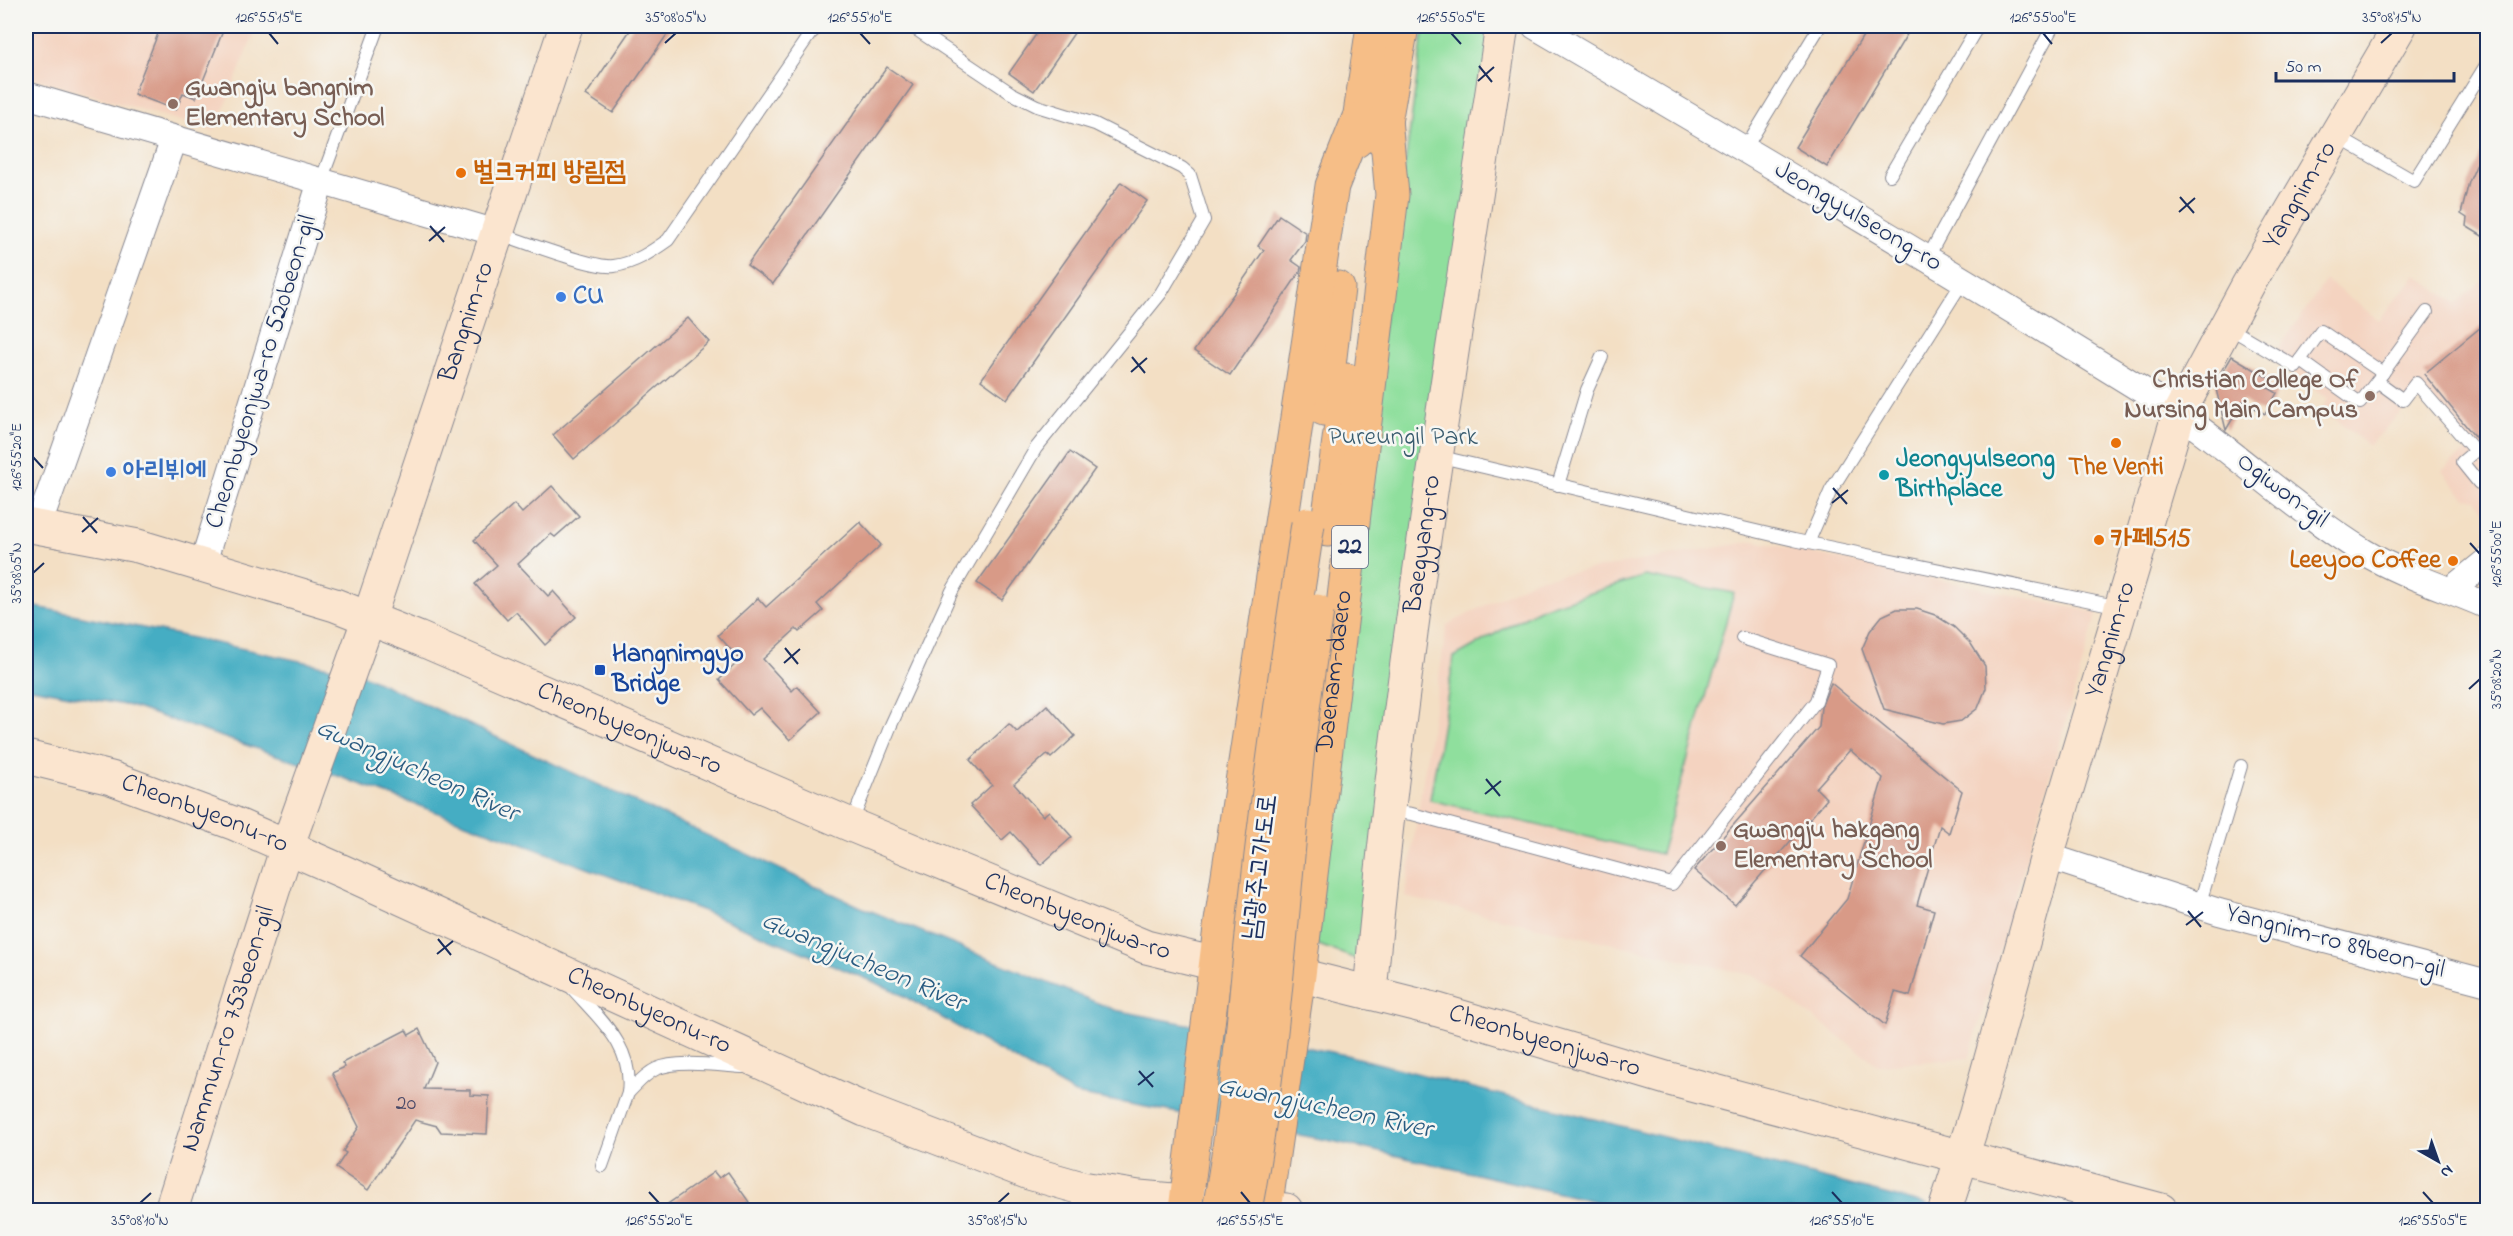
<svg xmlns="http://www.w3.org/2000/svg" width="2513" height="1236" viewBox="0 0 2513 1236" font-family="'Indie Flower','Poor Story',sans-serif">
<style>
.built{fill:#f4d3c0}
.green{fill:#8fdf9d;stroke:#55877e;stroke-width:1.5}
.water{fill:#44adc3;stroke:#306e90;stroke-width:1.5}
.building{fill:#d89a87}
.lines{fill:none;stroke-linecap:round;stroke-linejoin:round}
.lane-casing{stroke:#878791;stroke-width:14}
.street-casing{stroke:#878791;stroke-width:28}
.secondary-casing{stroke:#878791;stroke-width:35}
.primary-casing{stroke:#878791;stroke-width:35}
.lane{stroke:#fff;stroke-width:12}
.street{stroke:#fff;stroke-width:26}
.secondary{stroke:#fbe5cf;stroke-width:33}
.primary{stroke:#f6be87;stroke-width:33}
.primary-bridge-casing{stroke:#878791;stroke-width:35;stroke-linecap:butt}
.primary-bridge{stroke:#f6be87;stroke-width:33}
.ticks{fill:none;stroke:#1b2f5e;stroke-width:2}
.education-dot{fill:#8d6e63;stroke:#f6f6f2;stroke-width:2}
.food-dot{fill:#e8710a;stroke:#f6f6f2;stroke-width:2}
.shop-dot{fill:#3f7fe0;stroke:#f6f6f2;stroke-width:2}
.culture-dot{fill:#0f9aa8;stroke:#f6f6f2;stroke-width:2}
.transit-dot{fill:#1a4fb4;stroke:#f6f6f2;stroke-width:2}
.labels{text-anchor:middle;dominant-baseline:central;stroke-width:5;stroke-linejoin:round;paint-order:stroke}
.number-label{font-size:22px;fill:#4a4a68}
.shield{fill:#f6f6f2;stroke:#5d6b8a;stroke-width:1.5}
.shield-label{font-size:24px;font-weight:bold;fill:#1b2f5e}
.education-label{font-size:26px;font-weight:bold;fill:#785e54;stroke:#f6f6f2;text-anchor:start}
.food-label{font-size:26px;font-weight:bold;fill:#c56008;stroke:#f6f6f2;text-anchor:start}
.street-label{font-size:26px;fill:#1b2f5e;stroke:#f6f6f2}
.shop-label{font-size:26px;font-weight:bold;fill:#366cbe;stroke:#f6f6f2;text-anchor:start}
.park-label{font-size:26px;fill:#385b6e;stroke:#f6f6f2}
.culture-label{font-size:26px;font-weight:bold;fill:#0d838f;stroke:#f6f6f2;text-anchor:start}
.transit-label{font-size:26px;font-weight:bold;fill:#164399;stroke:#f6f6f2;text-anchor:start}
.water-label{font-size:27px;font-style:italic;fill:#295b81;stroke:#f6f6f2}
.neatline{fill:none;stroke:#1b2f5e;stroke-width:2}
.ticks-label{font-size:15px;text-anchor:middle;fill:#1b2f5e}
</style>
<rect width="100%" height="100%" fill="#f6f6f2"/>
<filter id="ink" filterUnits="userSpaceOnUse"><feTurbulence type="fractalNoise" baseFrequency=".0167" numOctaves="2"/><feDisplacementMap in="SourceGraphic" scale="12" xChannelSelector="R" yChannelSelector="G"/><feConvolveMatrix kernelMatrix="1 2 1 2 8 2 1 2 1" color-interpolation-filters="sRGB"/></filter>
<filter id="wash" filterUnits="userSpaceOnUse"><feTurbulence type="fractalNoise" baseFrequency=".008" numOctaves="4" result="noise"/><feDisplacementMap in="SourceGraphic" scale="24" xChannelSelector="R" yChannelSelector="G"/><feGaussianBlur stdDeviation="1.35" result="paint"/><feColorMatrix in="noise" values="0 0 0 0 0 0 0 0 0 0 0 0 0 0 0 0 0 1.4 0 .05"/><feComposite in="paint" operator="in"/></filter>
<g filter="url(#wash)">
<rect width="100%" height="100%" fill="#f3dfc4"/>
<g class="built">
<path d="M26,26h231l-42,105 -189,-55z"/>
<path d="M2416,275l40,28 31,-26v237l-11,-14 -10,-2 -24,-27 26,-22 -49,-56 -50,53 -47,-37 6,-10 -56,-41 54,-78 53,40z"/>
<path d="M1754,541l343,72 -128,445 -91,7 -122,-89 -351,-79 42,-272 89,-46z"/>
</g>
<g class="green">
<path d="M1424,26h68l-120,939 -56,-21 52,-510z"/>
<path d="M1645,576l89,17 -73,261 -231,-54 24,-143 85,-48z"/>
</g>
<path class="water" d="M26,605l148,29 187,40 500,233 254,103 231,45 601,155h-314l-301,-69 -257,-47 -180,-103 -189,-79 -365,-135 -211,-71 -104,-19z"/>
<g id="blocks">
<g class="building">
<path d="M161,26h64l-29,72 -13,-5 -7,17 -42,-16z"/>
<path d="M633,26h40l-60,87 -27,-18z"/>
<path d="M1042,26h37l-45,65 -25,-18z"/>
<path d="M1869,26h43l-85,141 -32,-20z"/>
<path d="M887,67l26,18 -140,199 -26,-19z"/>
<path d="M2487,141v98l-21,-13 1,-8 -6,-4 8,-32z"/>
<path d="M1121,182l26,19 -140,198 -26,-19z"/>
<path d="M1279,215l27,18 -1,8 -14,19 10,7 -1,5 -70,103 -36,-24 70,-101 -6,-4z"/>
<path d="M688,318l21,24 -135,117 -21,-24z"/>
<path d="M2487,322v130l-63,-78z"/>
<path d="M2232,356l40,24 -5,7 10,6 -12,21 -22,-13 -17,29 -11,-45z"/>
<path d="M1070,452l25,17 -93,131 -25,-17z"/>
<path d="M552,486l27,30 -24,21 -4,-3 -33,30 30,32 5,-5 23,26 -31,28 -29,-33 -9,8 -32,-36 22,-19 -23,-25 40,-36 8,9z"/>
<path d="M860,522l21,23 -64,59 6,7 -24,21 -3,-3 -33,30 29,32 5,-5 24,26 -31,28 -30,-32 -9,7 -32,-35 21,-20 -22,-25 40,-37 8,9z"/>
<path d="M1897,609h20l18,6 19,12 17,17 14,22 1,22 -8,20 -17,13 -18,3 -59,-15 -22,-60 8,-18 12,-15z"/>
<path d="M1831,683l131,108 -13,42 -9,-7 -23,79 17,5 -24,86 -15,-4 -10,33 -85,-69 47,-57 36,-121 -33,-28 -34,38 11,11 -92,106 -41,-35 125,-143 2,-20z"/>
<path d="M1047,705l28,31 -24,22 -4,-4 -33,30 29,32 6,-5 23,26 -31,28 -30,-33 -9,8 -32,-35 22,-20 -22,-25 39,-36 8,8z"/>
<path d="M419,1029l16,33 -11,27 46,1v5l19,1 -2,38 -46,-2 -4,-6 -22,-6 -47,70 -32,-22 10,-15 -3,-2 16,-24 -27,-54 13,-6 -3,-4 64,-33 3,5z"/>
<path d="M714,1172l5,6 9,-6 21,30 -4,3 1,5h-87z"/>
</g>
</g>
</g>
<g filter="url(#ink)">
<use href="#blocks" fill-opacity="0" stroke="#878791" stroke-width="1.5"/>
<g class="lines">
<g class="lane-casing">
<g id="lane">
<path d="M2336,136l78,45 74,-119"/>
<path d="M1745,149l75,-123"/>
<path d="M1890,175l88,-149"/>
<path d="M321,181l57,-155"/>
<path d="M498,233c24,8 96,36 116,33 21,-3 37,-14 54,-26l142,-206 9,-8"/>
<path d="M1927,259l126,-233"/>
<path d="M2427,312l-50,69 26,19 13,-17 59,68 -13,11 17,21 9,-8"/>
<path d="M2226,326l70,41 4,-7"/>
<path d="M2377,381l-17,22 -60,-43 21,-29 62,42"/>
<path d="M1437,456l357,84 326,67"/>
<path d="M1558,485l29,-95 15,-33"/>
<path d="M1808,543l23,-53 132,-209"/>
<path d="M1390,811l22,3 260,70 144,-183 12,-36 -86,-27"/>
<path d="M851,824l40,-99 61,-134 84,-143 125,-155 43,-73 -14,-45 -8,-7 -87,-44 -58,-18 -26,-13 -100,-67"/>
<path d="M2199,906l42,-140"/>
<path d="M571,987c29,33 63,59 57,106 9,-9 17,-19 28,-24 22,-10 65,-3 89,-2"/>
<path d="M602,1166l26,-73"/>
</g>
</g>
<g class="street-casing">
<g id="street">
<path d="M1535,26c205,120 409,241 612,367 76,47 141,112 217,159 38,23 83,36 124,54"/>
<path d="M26,95l471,138"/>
<path d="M38,527l136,-388"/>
<path d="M203,563l118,-382"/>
<path d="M2451,590l37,-30"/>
<path d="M2047,856l172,56 269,71"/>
</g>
</g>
<g class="secondary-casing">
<g id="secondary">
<path id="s1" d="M26,525l112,21 197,59 83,33 433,187 295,122 70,17 83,11 139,35 228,68 495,132"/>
<path id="s2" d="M26,757l85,21 122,45 111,49 521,238 164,63 53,15 57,9 147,13"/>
<path id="s3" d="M1370,993c28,-323 84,-647 132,-967"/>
<path id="s4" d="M171,1210l116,-363 82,-229 197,-592"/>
<path id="s5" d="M1945,1210l31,-97 71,-257 132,-443 69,-128 152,-259"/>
</g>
</g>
<g class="primary-casing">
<g id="primary">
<path d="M1382,139l20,-113"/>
<path d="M1356,141l17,-115"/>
<path d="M1324,409l14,-121"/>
<path d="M1327,530l20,-150"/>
<path d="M1185,1210l35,-282 112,-742 26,-66"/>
<path id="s6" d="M1265,1210l34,-235 93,-780 -7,-76"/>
</g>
</g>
<use href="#lane" class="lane"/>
<use href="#street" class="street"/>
<use href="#secondary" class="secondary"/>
<use href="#primary" class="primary"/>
<g class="primary-bridge-casing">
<g id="primary-bridge">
<path d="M1219,1210c19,-103 25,-207 37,-312 14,-125 33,-250 52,-374"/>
<path d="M1245,1210c28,-148 37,-300 52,-451 5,-49 13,-99 20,-148"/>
</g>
</g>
<use href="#primary-bridge" class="primary-bridge"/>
</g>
</g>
<path class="ticks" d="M269,33l9,11M860,33l10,11M1451,33l10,11M2043,33l9,11M665,43l11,-10M2381,43l11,-10M1479,66l13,16M1478,81l16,-14M2180,197l14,16M2179,212l16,-14M430,226l14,16M429,241l16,-14M1132,357l13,16M1131,372l16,-14M33,457l10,11M1833,488l14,16M1832,503l16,-13M83,517l14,16M82,532l16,-14M2470,543l10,11M33,573l11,-10M785,648l13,16M784,663l16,-14M2469,689l11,-10M1486,779l14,17M1485,794l16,-13M2188,911l13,16M2186,925l17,-13M438,939l13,16M437,954l16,-13M1139,1071l14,16M1138,1085l16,-13M649,1192l10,11M1241,1192l9,11M1832,1192l10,11M2423,1192l10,11M140,1203l11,-10M998,1203l11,-10"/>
<g class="education-dot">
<circle cx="173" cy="104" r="6"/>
<circle cx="2370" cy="396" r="6"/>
<circle cx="1721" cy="846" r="6"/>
</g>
<g class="food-dot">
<circle cx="461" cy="173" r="6"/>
<circle cx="2116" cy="443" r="6"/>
<circle cx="2099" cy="540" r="6"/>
<circle cx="2453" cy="561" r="6"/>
</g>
<g class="shop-dot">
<circle cx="561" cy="297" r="6"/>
<circle cx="111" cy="472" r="6"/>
</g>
<circle class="culture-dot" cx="1884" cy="475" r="6"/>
<rect class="transit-dot" x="594" y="664" width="12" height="12" rx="3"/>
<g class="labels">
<g class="number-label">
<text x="406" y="1104">20</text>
</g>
<rect class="shield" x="1332" y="526" width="36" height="42" rx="4.5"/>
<g class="shield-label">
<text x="1350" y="547">22</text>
</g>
<g class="education-label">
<text x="185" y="89">Gwangju bangnim<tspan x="185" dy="30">Elementary School</tspan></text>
<text x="2358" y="381" text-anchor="end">Christian College Of<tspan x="2358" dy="30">Nursing Main Campus</tspan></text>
<text x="1733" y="831">Gwangju hakgang<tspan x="1733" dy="30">Elementary School</tspan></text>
</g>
<g class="food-label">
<text x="473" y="173">벌크커피 방림점</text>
<text x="2116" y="468" text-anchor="middle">The Venti</text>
<text x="2111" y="540">카페515</text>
<text x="2441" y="561" text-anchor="end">Leeyoo Coffee</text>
</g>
<g class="street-label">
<text stroke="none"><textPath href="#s5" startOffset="1080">Yangnim-ro</textPath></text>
<text transform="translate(1858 217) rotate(31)">Jeongyulseong-ro</text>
<text stroke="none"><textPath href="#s4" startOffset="936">Bangnim-ro</textPath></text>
<text transform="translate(262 372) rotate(-73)">Cheonbyeonjwa-ro 520beon-gil</text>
<text transform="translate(2282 491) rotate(37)">Ogiwon-gil</text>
<text stroke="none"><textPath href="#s3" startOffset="452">Baegyang-ro</textPath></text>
<text stroke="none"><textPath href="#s5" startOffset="594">Yangnim-ro</textPath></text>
<text stroke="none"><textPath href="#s6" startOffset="543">Daenam-daero</textPath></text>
<text stroke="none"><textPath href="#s1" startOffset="639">Cheonbyeonjwa-ro</textPath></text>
<text stroke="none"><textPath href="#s2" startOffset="188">Cheonbyeonu-ro</textPath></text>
<text transform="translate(1261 867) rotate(-83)">남광주고가도로</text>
<text stroke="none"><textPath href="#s1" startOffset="1125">Cheonbyeonjwa-ro</textPath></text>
<text transform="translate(2335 942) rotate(15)">Yangnim-ro 89beon-gil</text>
<text stroke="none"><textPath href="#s2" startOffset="674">Cheonbyeonu-ro</textPath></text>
<text stroke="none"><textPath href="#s4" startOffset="190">Nammun-ro 753beon-gil</textPath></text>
<text stroke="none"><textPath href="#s1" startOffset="1610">Cheonbyeonjwa-ro</textPath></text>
</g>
<g class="shop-label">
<text x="573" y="297">CU</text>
<text x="123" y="472">아리뷔에</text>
</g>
<g class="park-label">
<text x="1403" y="438">Pureungil Park</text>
</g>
<g class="culture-label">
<text x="1896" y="460">Jeongyulseong<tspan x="1896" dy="30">Birthplace</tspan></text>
</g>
<g class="transit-label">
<text x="612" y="655">Hangnimgyo<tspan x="612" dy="30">Bridge</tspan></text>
</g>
<g class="water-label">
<text transform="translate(417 771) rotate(24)">Gwangjucheon River</text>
<text transform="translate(863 962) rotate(23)">Gwangjucheon River</text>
<text transform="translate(1325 1108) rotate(12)">Gwangjucheon River</text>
</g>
</g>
<rect width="2513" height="1236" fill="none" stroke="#f6f6f2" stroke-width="66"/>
<g transform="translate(2438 1161) rotate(140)" stroke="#f6f6f2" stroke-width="4.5" paint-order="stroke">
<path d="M0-4.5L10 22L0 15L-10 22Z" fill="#1b2f5e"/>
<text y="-9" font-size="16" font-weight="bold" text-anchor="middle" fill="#1b2f5e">N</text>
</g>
<path d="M2276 72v9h178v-9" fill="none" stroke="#1b2f5e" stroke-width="3"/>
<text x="2285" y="72" font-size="18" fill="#1b2f5e" stroke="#f6f6f2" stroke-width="4.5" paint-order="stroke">50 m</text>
<rect x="33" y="33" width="2447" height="1170" class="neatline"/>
<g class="ticks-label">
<text x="269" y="22">126°55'15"E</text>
<text x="676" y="22">35°08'05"N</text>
<text x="860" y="22">126°55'10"E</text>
<text x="1451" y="22">126°55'05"E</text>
<text x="2043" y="22">126°55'00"E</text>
<text x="2392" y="22">35°08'15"N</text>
<text transform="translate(16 457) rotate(-90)" y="5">126°55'20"E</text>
<text transform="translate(2496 554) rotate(-90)" y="5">126°55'00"E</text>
<text transform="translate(16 573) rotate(-90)" y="5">35°08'05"N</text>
<text transform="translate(2496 679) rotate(-90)" y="5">35°08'20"N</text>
<text x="140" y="1225">35°08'10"N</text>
<text x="659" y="1225">126°55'20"E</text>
<text x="998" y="1225">35°08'15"N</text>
<text x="1250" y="1225">126°55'15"E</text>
<text x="1842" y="1225">126°55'10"E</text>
<text x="2433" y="1225">126°55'05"E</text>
</g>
</svg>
